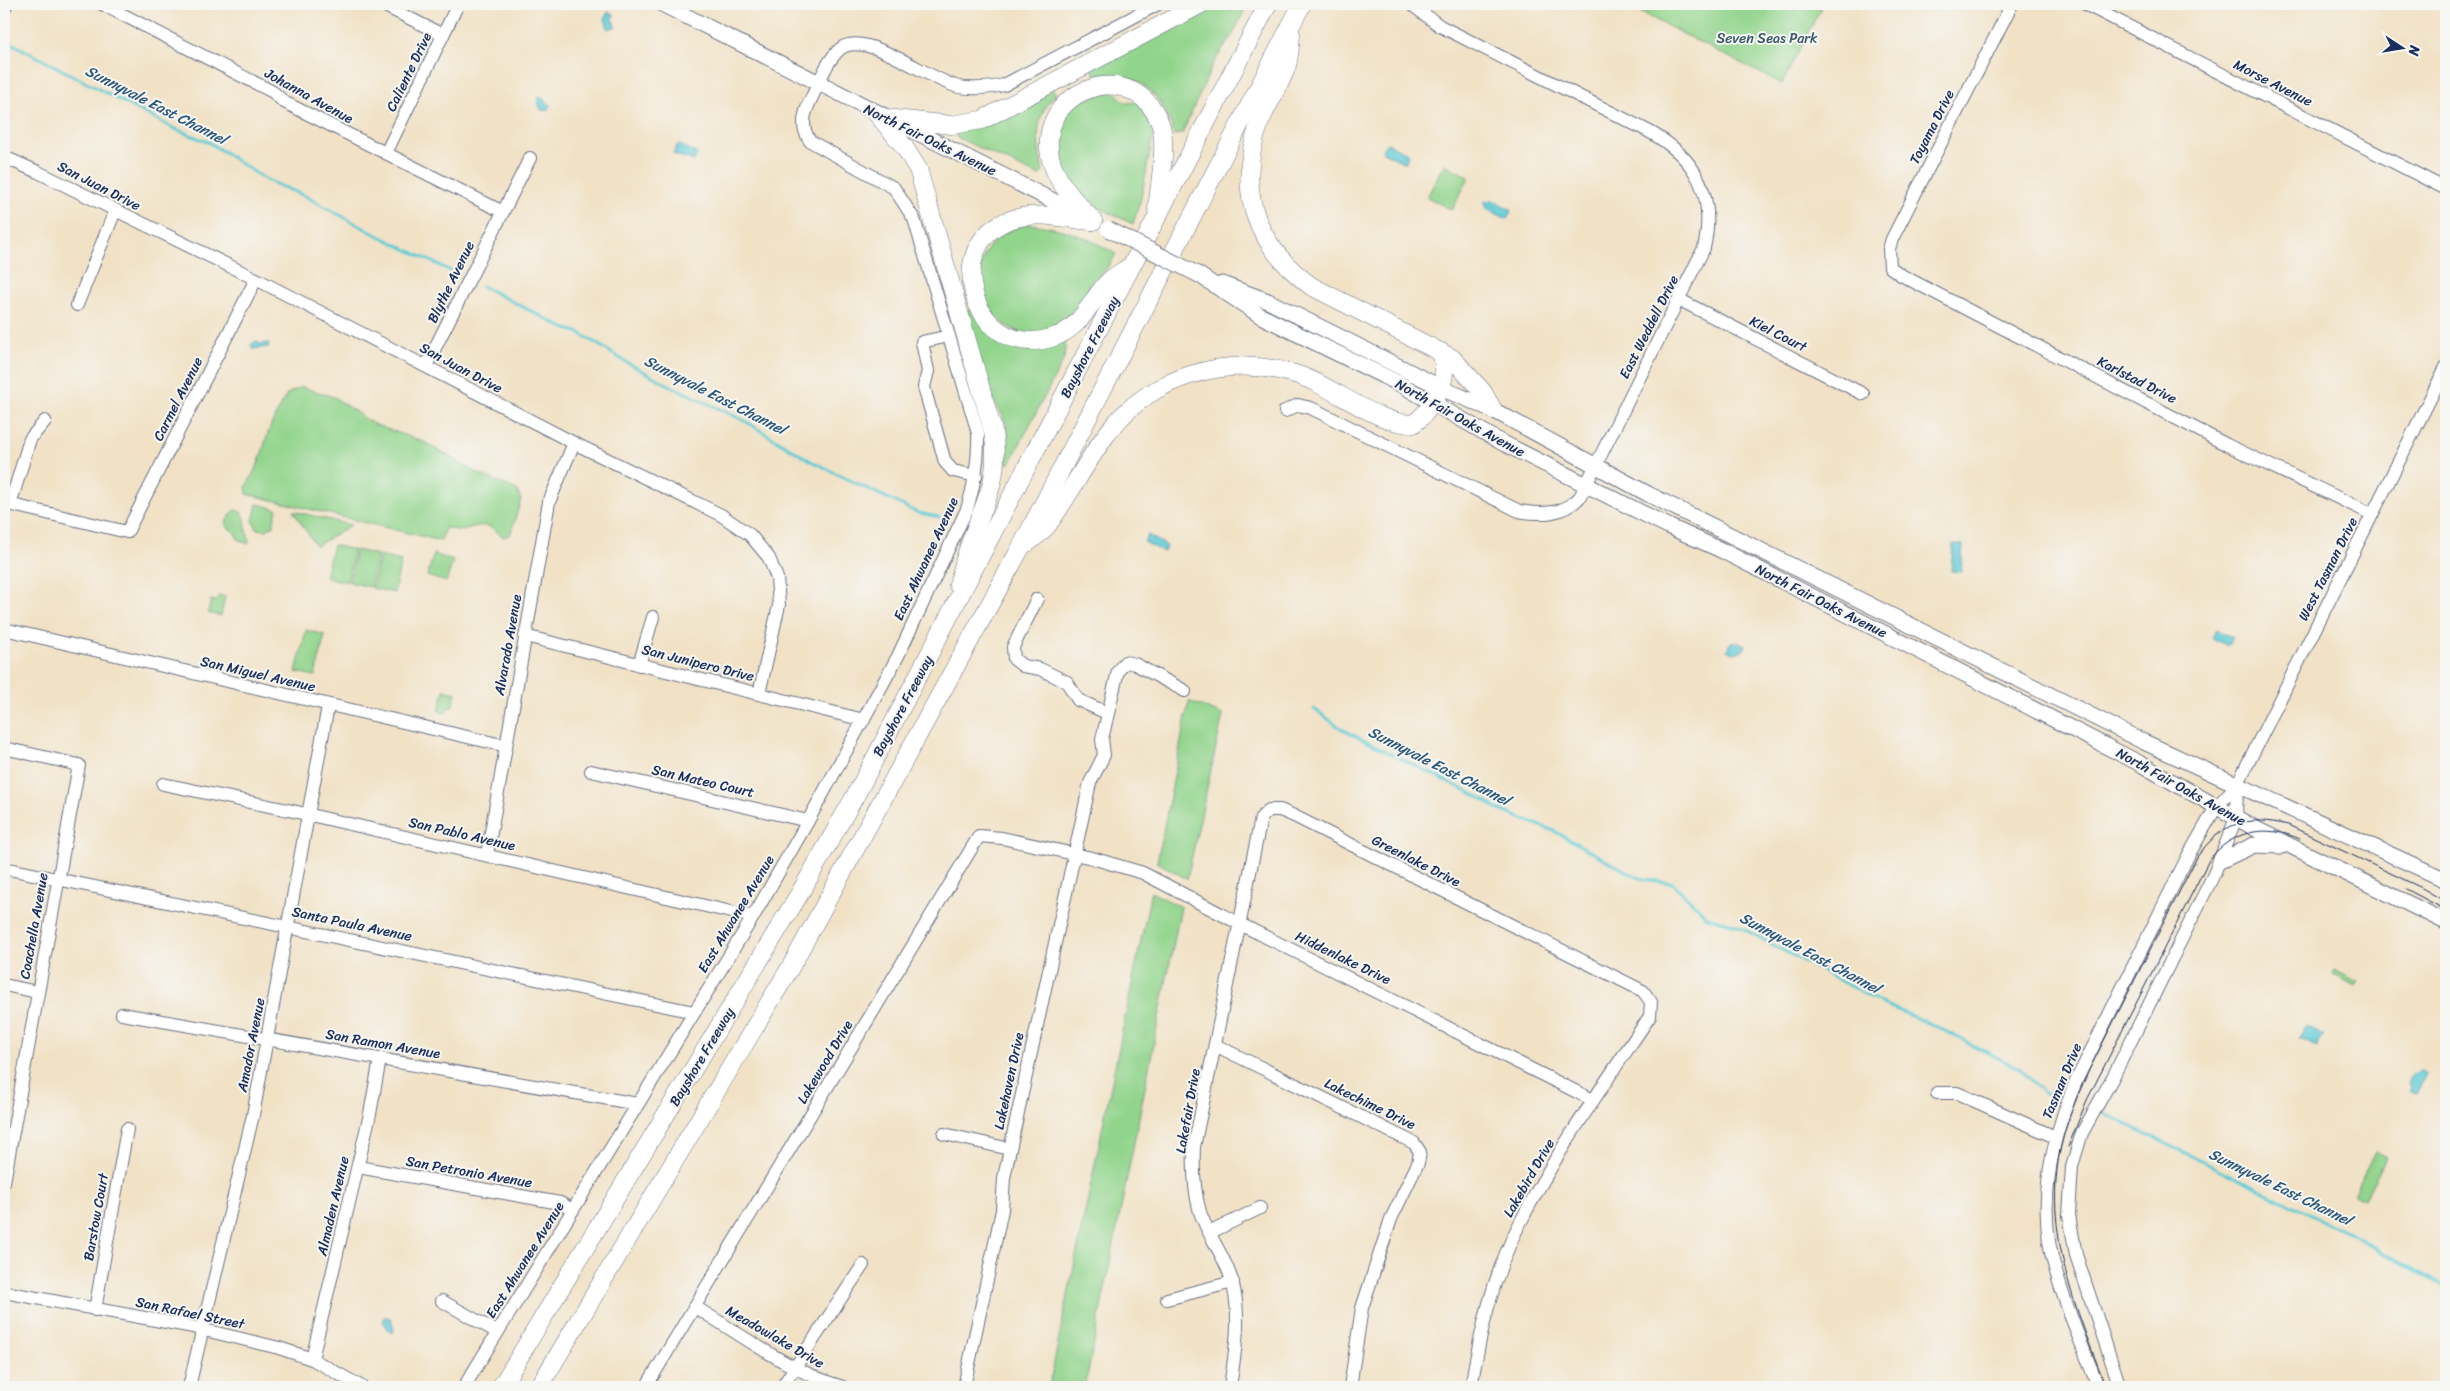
<svg xmlns="http://www.w3.org/2000/svg" width="2450" height="1391" viewBox="0 0 2450 1391" font-family="Sriracha,sans-serif">
<style>
.green{fill:#91d48b;stroke:#568274}
.water{fill:#5dcad4;stroke:#3c7c99}
.lines{fill:none;stroke-linecap:round;stroke-linejoin:round}
.stream{stroke:#5dcad4;stroke-width:3}
.minor-casing{stroke:#666e82;stroke-width:14}
.major-casing{stroke:#666e82;stroke-width:17}
.highway-casing{stroke:#666e82;stroke-width:19}
.minor{stroke:#fff;stroke-width:12}
.major{stroke:#fff;stroke-width:15}
.highway{stroke:#fff;stroke-width:18}
.tram{stroke:#1b2f5e;stroke-width:1}
.major-bridge-casing{stroke:#666e82;stroke-width:17;stroke-linecap:butt}
.major-bridge{stroke:#fff;stroke-width:15}
.labels{text-anchor:middle;dominant-baseline:central;stroke-width:4;stroke-linejoin:round;paint-order:stroke}
.park-label{font-size:14px;fill:#385869;stroke:#f6f6f2}
.street-label{font-size:14px;fill:#1b2f5e;stroke:#f6f6f2}
.water-label{font-size:15px;font-style:italic;fill:#2c567c;stroke:#f6f6f2}
</style>
<rect width="100%" height="100%" fill="#f6f6f2"/>
<filter id="ink" filterUnits="userSpaceOnUse"><feTurbulence type="fractalNoise" baseFrequency=".02" numOctaves="2"/><feDisplacementMap in="SourceGraphic" scale="10" xChannelSelector="R" yChannelSelector="G"/><feConvolveMatrix kernelMatrix="1 2 1 2 8 2 1 2 1" color-interpolation-filters="sRGB"/></filter>
<filter id="wash" filterUnits="userSpaceOnUse"><feTurbulence type="fractalNoise" baseFrequency=".0096" numOctaves="4" result="noise"/><feDisplacementMap in="SourceGraphic" scale="20" xChannelSelector="R" yChannelSelector="G"/><feGaussianBlur stdDeviation="1.12" result="paint"/><feColorMatrix in="noise" values="0 0 0 0 0 0 0 0 0 0 0 0 0 0 0 0 0 1.4 0 .05"/><feComposite in="paint" operator="in"/></filter>
<g filter="url(#wash)">
<rect width="100%" height="100%" fill="#f1e2c6"/>
<g class="green">
<path d="M1206,4h41l-13,29 -20,29 -32,72 -8,1c-10,-41 -37,-65 -80,-61l-4,-8z"/>
<path d="M1624,4h199l-41,80z"/>
<path d="M1051,87l5,7c-23,21 -19,50 -13,77l-4,5 -83,-39 1,-9z"/>
<path d="M1113,91l13,12 14,-1 14,29 -13,67 -8,26 -39,-19 -14,-9 -13,-14 -13,-40 11,-36z"/>
<path d="M1444,164l25,13 -17,33 -25,-13z"/>
<path d="M1028,224c33,3 60,13 88,30 -5,8 -9,15 -15,21 -4,3 -10,6 -12,9 -2,5 -1,11 -4,15 -7,12 -23,27 -37,32 -63,20 -106,-87 -20,-107z"/>
<path d="M971,309l4,2 13,18 78,10 -2,20 -54,104 -3,1c-3,-7 0,-12 1,-20 2,-14 -6,-34 -16,-44l-26,-89z"/>
<path d="M301,387l33,10 39,27 51,18 53,31 40,17 4,10 -11,35 -7,2c-16,-16 -22,-12 -41,-7 -6,1 -11,-2 -17,-2l-4,13 -194,-47 -1,-7 13,-25 11,-35 17,-33z"/>
<path d="M257,504l20,5 -4,17 -7,4 -9,-1 -4,-8z"/>
<path d="M234,510c12,2 11,9 12,19 1,7 5,9 2,15l-10,-5 -3,-6 -9,-7v-4z"/>
<path d="M293,511l58,14 -35,21z"/>
<path d="M333,545l21,5 -7,32 -22,-5z"/>
<path d="M356,550l22,5 -8,32 -21,-5z"/>
<path d="M434,554l19,7 -7,21 -19,-6z"/>
<path d="M380,556l21,5 -7,32 -22,-5z"/>
<path d="M219,595l6,2 -4,19 -13,-3 3,-13 6,1z"/>
<path d="M306,630l19,5 -10,41 -19,-4z"/>
<path d="M444,690l12,3 -4,15 -4,-1 -2,6 -7,-2z"/>
<path d="M1189,701l34,14 -36,164 -30,-17z"/>
<path d="M1151,892l30,15 -83,416 -13,64h-36z"/>
<path d="M2334,970l24,12 -3,4 -23,-12z"/>
<path d="M2375,1151l11,6 -21,42 -11,-5z"/>
</g>
<g class="water">
<path d="M608,12l6,3 -1,5 2,7 -7,2 -3,-11z"/>
<path d="M541,97l9,8 -3,6 -6,-1 -4,-11z"/>
<path d="M1387,143l21,10 -2,9h-3l-20,-10 -1,-3z"/>
<path d="M678,144l19,10 -3,7 -21,-7z"/>
<path d="M1491,199l21,11 -5,9 -22,-11 2,-3 -3,-1 2,-4 3,1z"/>
<path d="M256,341l4,3 9,-1 -1,4 -15,2 -2,-4z"/>
<path d="M1148,535l19,11 -3,6 -20,-10z"/>
<path d="M1953,544l10,1 -2,27 -10,-1z"/>
<path d="M2216,630l16,7 -4,9 -16,-8z"/>
<path d="M1740,642l6,3 -2,5 -10,3 -7,-3 3,-7z"/>
<path d="M2305,1027l19,9 -7,7 2,1 -1,3 -19,-9z"/>
<path d="M2419,1070l7,4 -10,20 -7,-4 1,-3 -2,-4 5,-9 4,-1z"/>
<path d="M385,1316l6,3 3,10 -2,4 -3,-2 -6,-10z"/>
</g>
<g class="lines">
<g class="stream">
<path d="M9,42l164,86 37,15 56,37 39,16 66,36 82,40"/>
<path d="M482,286l84,43 12,3 48,30 45,24 74,35 66,40 51,25 56,27 21,4"/>
<path d="M1314,709l31,22 134,66 18,12 57,22 79,44 10,4 30,4 34,34 29,8 147,79 48,20 89,45 24,24 15,3"/>
<path d="M2102,1112l252,124 92,52"/>
</g>
</g>
</g>
<g filter="url(#ink)">
<g class="lines">
<g class="minor-casing">
<g id="minor">
<path d="M102,4l171,88 11,10 219,110"/>
<path d="M381,4l62,31"/>
<path d="M2012,4l-120,235 -3,10 1,18 11,8 326,170 145,69"/>
<path d="M2085,4l361,185"/>
<path d="M386,153l72,-149"/>
<path d="M4,157l34,15 218,107 318,164 147,72 29,20 19,23 8,20 2,27 -20,89"/>
<path d="M1680,300l183,94"/>
<path d="M77,305l38,-94"/>
<path d="M949,336l-27,6 6,29 -4,16 21,75 8,9 23,5"/>
<path d="M426,366l104,-208"/>
<path d="M1285,411l13,-6 13,3 208,103c22,4 44,4 61,-14l124,-249c12,-54 -8,-91 -56,-117l-208,-105 -29,-22"/>
<path d="M4,503l123,29 129,-253"/>
<path d="M10,505l20,-66 15,-18"/>
<path d="M1037,599l-24,48 1,12 9,7 17,3 27,13 11,18 29,13"/>
<path d="M4,629l502,117"/>
<path d="M525,636l339,84"/>
<path d="M639,665l14,-48"/>
<path d="M4,748l75,17 -75,417"/>
<path d="M591,771l217,50"/>
<path d="M163,784l130,27 460,106"/>
<path d="M487,855l62,-353 25,-59"/>
<path d="M4,868l690,144"/>
<path d="M4,985l33,7"/>
<path d="M122,1014l516,90"/>
<path d="M1215,1045l199,98 6,9 -2,11 -27,56 -29,89 -12,79"/>
<path d="M1937,1093h20l98,44"/>
<path d="M944,1134l66,15"/>
<path d="M358,1167l202,36 13,7"/>
<path d="M1211,1232l49,-24"/>
<path d="M4,1292l184,34 91,22 33,11 50,28"/>
<path d="M1167,1299l66,-17"/>
<path d="M442,1301l55,31"/>
<path d="M695,1307c47,28 95,65 148,80"/>
<path d="M95,1310l32,-181"/>
<path d="M312,1359l58,-245 10,-55"/>
<path d="M189,1387l64,-272 75,-409"/>
<path d="M464,1387l289,-470 55,-96 90,-165 69,-147c8,-26 12,-50 11,-76l-64,-214 -20,-31 -84,-47c-10,-14 -6,-28 1,-42 8,-16 16,-39 29,-50 24,-21 90,32 119,38 16,3 30,1 45,-2l154,-81"/>
<path d="M646,1387l333,-551 23,2 90,20 51,15 97,51 353,176"/>
<path d="M782,1387l81,-122"/>
<path d="M964,1387l38,-177 2,-32 6,-29 80,-366 14,-28 -2,-16 16,-68 7,-9 10,2 50,27"/>
<path d="M1230,1387c5,-35 12,-71 2,-106 -7,-25 -24,-45 -32,-69 -6,-21 -7,-43 -6,-65l64,-314 3,-15 8,-8h11l14,6 349,175 8,11 -1,14c-47,70 -97,140 -134,215 -24,49 -36,103 -45,156"/>
<path d="M2098,1387c-14,-38 -31,-76 -42,-115 -20,-64 -5,-133 21,-193l111,-223 28,-49 21,-22 209,-418"/>
<path d="M2120,1387l-44,-132 -7,-40 3,-49 10,-33 31,-56 101,-203 22,-56 1,-33"/>
</g>
</g>
<g class="major-casing">
<g id="major">
<path d="M662,4l427,215"/>
<path d="M4,6l1,-2"/>
<path d="M1199,275l62,41 139,68 101,58 169,85 53,24 416,212 119,67 188,92"/>
<path d="M1222,284l46,17 180,90 45,19 155,84 496,248 302,138"/>
<path d="M2220,861l34,-16 28,1"/>
</g>
</g>
<g class="highway-casing">
<g id="highway">
<path d="M1291,34c-1,11 -1,26 -6,37 -7,18 -18,34 -25,51 -25,67 -5,123 51,164l141,72 31,34 10,18"/>
<path d="M877,114l26,31 15,24 75,262c8,51 -8,68 -23,113 -5,13 -8,27 -12,41"/>
<path d="M885,118l67,7 30,-5 219,-116"/>
<path d="M1093,221c-23,-1 -50,-9 -72,-4 -85,16 -51,145 30,121 29,-8 38,-35 56,-55 6,-6 15,-11 22,-16"/>
<path d="M1093,221c-13,-15 -29,-30 -37,-48 -36,-76 74,-125 104,-50 8,20 -1,63 -3,87"/>
<path d="M1027,543c8,-6 17,-12 22,-20 22,-30 38,-64 61,-93 42,-54 116,-75 181,-57 40,10 83,51 122,51 15,-10 33,-37 31,-57 0,-5 -2,-10 -3,-15"/>
<path d="M501,1387l302,-499 56,-99 409,-785"/>
<path d="M539,1387l251,-419 229,-417 283,-547"/>
</g>
</g>
<use href="#minor" class="minor"/>
<use href="#major" class="major"/>
<use href="#highway" class="highway"/>
<g class="tram">
<path d="M2406,889l40,21"/>
<path d="M2068,1147l19,-47 122,-240c23,-30 57,-36 91,-21"/>
<path d="M2106,1387c-30,-79 -64,-155 -45,-242 6,-26 17,-50 28,-75l108,-213c25,-35 50,-42 91,-32l134,63 24,14"/>
</g>
<g class="major-bridge-casing">
<path id="major-bridge" d="M1108,229l91,46"/>
</g>
<use href="#major-bridge" class="major-bridge"/>
</g>
</g>
<g class="labels">
<g class="park-label">
<text x="1767" y="38">Seven Seas Park</text>
</g>
<g class="street-label">
<text transform="translate(409 72) rotate(-64)">Caliente Drive</text>
<text transform="translate(2273 83) rotate(27)">Morse Avenue</text>
<text transform="translate(309 96) rotate(29)">Johanna Avenue</text>
<text transform="translate(1932 127) rotate(-63)">Toyama Drive</text>
<text transform="translate(930 140) rotate(26)">North Fair Oaks Avenue</text>
<text transform="translate(99 186) rotate(27)">San Juan Drive</text>
<text transform="translate(451 282) rotate(-64)">Blythe Avenue</text>
<text transform="translate(1649 327) rotate(-63)">East Weddell Drive</text>
<text transform="translate(1778 334) rotate(27)">Kiel Court</text>
<text transform="translate(1090 347) rotate(-63)">Bayshore Freeway</text>
<text transform="translate(461 368) rotate(28)">San Juan Drive</text>
<text transform="translate(2137 380) rotate(27)">Karlstad Drive</text>
<text transform="translate(178 399) rotate(-63)">Carmel Avenue</text>
<text transform="translate(1460 418) rotate(29)">North Fair Oaks Avenue</text>
<text transform="translate(926 559) rotate(-65)">East Ahwanee Avenue</text>
<text transform="translate(2328 569) rotate(-63)">West Tasman Drive</text>
<text transform="translate(1821 601) rotate(27)">North Fair Oaks Avenue</text>
<text transform="translate(508 645) rotate(-80)">Alvarado Avenue</text>
<text transform="translate(698 663) rotate(14)">San Junipero Drive</text>
<text transform="translate(258 674) rotate(13)">San Miguel Avenue</text>
<text transform="translate(903 706) rotate(-62)">Bayshore Freeway</text>
<text transform="translate(703 781) rotate(13)">San Mateo Court</text>
<text transform="translate(2181 787) rotate(29)">North Fair Oaks Avenue</text>
<text transform="translate(462 834) rotate(13)">San Pablo Avenue</text>
<text transform="translate(1416 861) rotate(27)">Greenlake Drive</text>
<text transform="translate(736 914) rotate(-59)">East Ahwanee Avenue</text>
<text transform="translate(352 924) rotate(12)">Santa Paula Avenue</text>
<text transform="translate(34 926) rotate(-80)">Coachella Avenue</text>
<text transform="translate(1343 958) rotate(26)">Hiddenlake Drive</text>
<text transform="translate(383 1044) rotate(10)">San Ramon Avenue</text>
<text transform="translate(251 1045) rotate(-79)">Amador Avenue</text>
<text transform="translate(702 1057) rotate(-59)">Bayshore Freeway</text>
<text transform="translate(825 1062) rotate(-59)">Lakewood Drive</text>
<text transform="translate(1009 1081) rotate(-78)">Lakehaven Drive</text>
<text transform="translate(2062 1081) rotate(-67)">Tasman Drive</text>
<text transform="translate(1370 1104) rotate(26)">Lakechime Drive</text>
<text transform="translate(1188 1111) rotate(-80)">Lakefair Drive</text>
<text transform="translate(469 1172) rotate(10)">San Petronio Avenue</text>
<text transform="translate(1529 1178) rotate(-60)">Lakebird Drive</text>
<text transform="translate(333 1206) rotate(-77)">Almaden Avenue</text>
<text transform="translate(96 1217) rotate(-80)">Barstow Court</text>
<text transform="translate(525 1260) rotate(-58)">East Ahwanee Avenue</text>
<text transform="translate(190 1313) rotate(12)">San Rafael Street</text>
<text transform="translate(775 1337) rotate(30)">Meadowlake Drive</text>
</g>
<g class="water-label">
<text transform="translate(156 105) rotate(27)">Sunnyvale East Channel</text>
<text transform="translate(715 395) rotate(27)">Sunnyvale East Channel</text>
<text transform="translate(1439 766) rotate(27)">Sunnyvale East Channel</text>
<text transform="translate(1810 953) rotate(28)">Sunnyvale East Channel</text>
<text transform="translate(2280 1187) rotate(26)">Sunnyvale East Channel</text>
</g>
</g>
<rect width="2450" height="1391" fill="none" stroke="#f6f6f2" stroke-width="20"/>
<g transform="translate(2402 48) rotate(102)" stroke="#f6f6f2" stroke-width="4" paint-order="stroke">
<path d="M0-4L9 19L0 12L-9 19Z" fill="#1b2f5e"/>
<text y="-8" font-size="14" font-weight="bold" text-anchor="middle" fill="#1b2f5e">N</text>
</g>
</svg>
